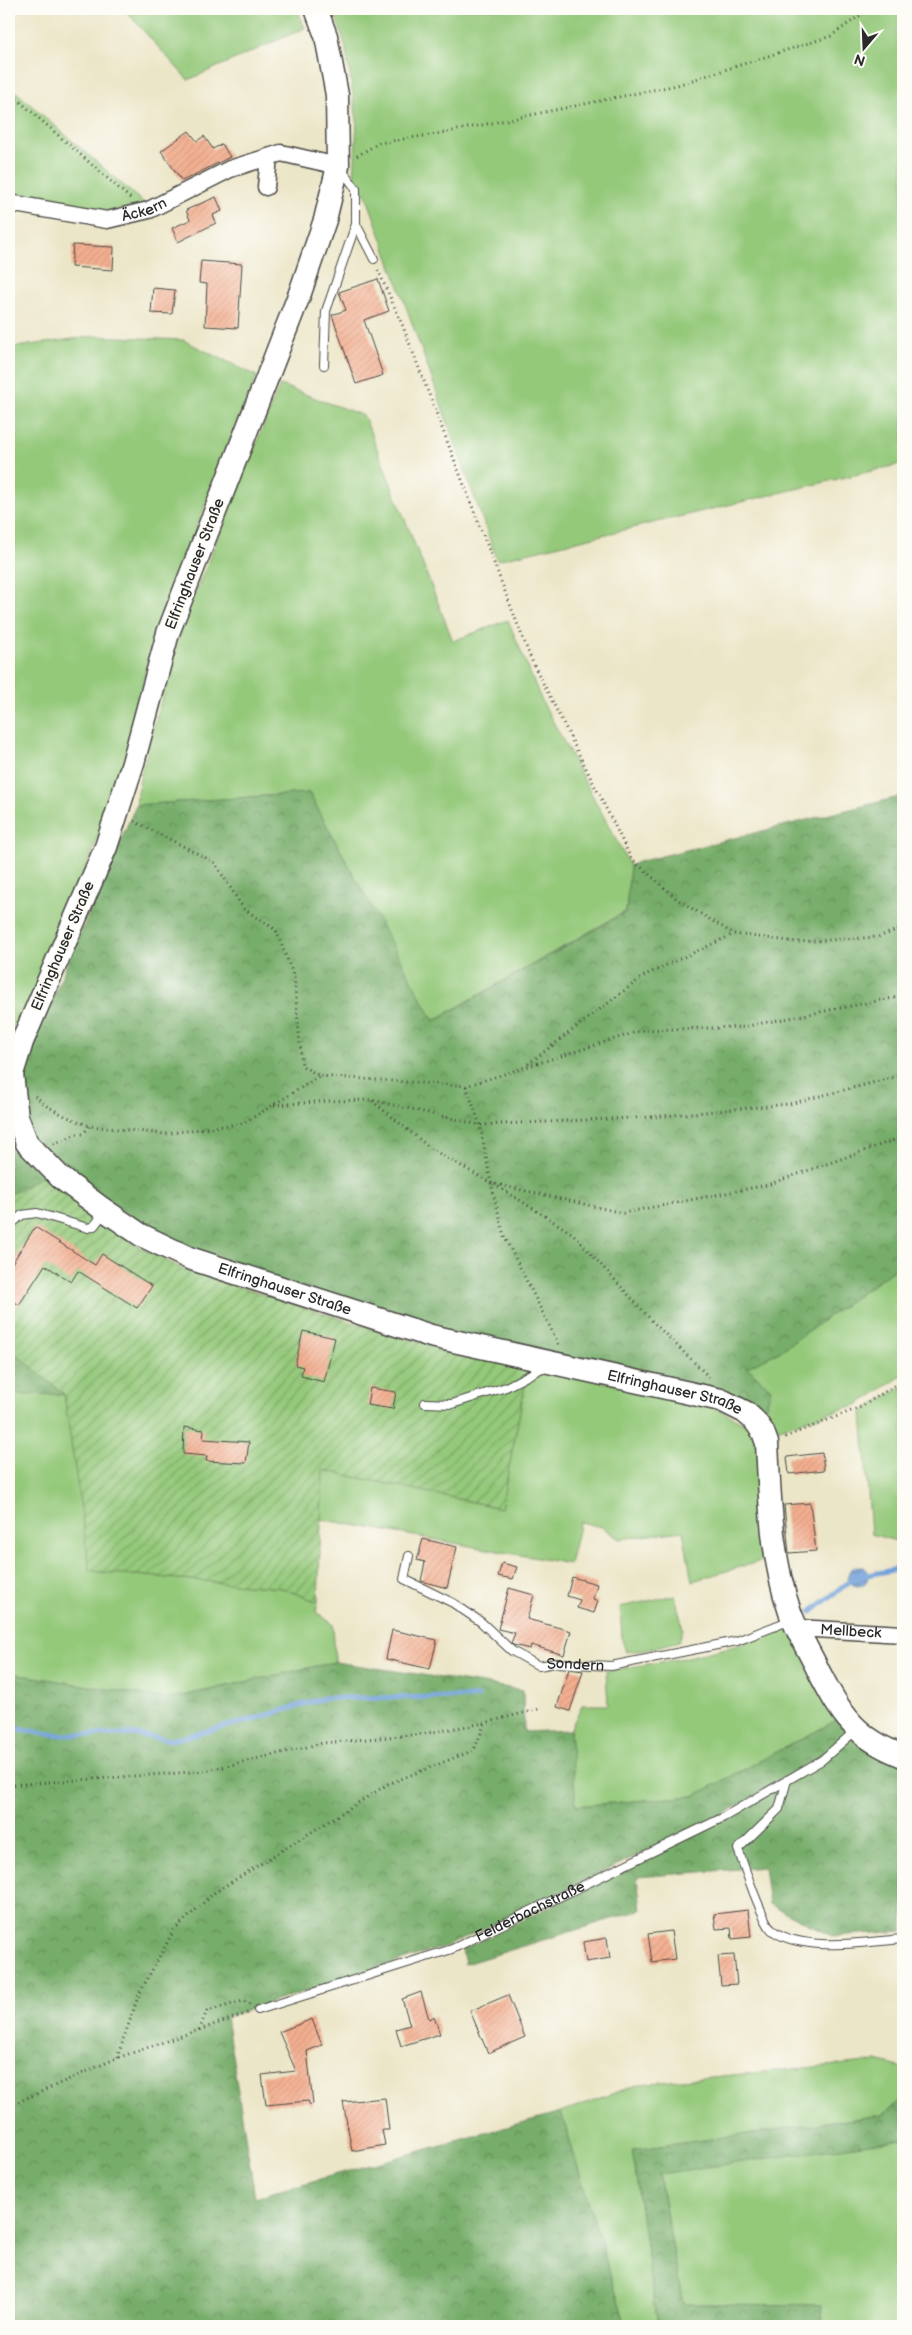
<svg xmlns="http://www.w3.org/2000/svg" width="912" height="2335" viewBox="0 0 912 2335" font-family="'Balsamiq Sans',sans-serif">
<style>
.green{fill:#94c97a;stroke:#607a52}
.forest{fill:url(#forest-crowns);stroke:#516c4a}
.garden{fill:url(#garden-furrows);stroke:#607a52}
.water{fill:url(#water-waves);stroke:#4e6682}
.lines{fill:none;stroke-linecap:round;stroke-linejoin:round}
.stream{stroke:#71a0da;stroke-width:5}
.building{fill:url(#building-hatch)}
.lane-casing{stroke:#484743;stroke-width:10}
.street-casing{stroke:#484743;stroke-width:19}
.secondary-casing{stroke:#484743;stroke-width:25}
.path{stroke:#484743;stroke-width:3;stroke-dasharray:1 4;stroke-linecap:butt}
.lane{stroke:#fff;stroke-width:8}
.street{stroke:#fff;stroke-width:16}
.secondary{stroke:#fff;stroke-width:22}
.labels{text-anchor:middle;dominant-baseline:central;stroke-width:5;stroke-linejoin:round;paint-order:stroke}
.street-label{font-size:15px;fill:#2b2b2b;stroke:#fdfcf7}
</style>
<defs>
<pattern id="forest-crowns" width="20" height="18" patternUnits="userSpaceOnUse" patternTransform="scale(1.25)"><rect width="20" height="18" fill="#77ad6a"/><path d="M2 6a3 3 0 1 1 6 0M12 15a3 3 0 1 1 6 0" fill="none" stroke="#628d57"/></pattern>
<pattern id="garden-furrows" width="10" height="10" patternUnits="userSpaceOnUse" patternTransform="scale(1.25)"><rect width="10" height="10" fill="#94c97a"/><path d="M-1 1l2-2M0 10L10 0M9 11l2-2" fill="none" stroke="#79a364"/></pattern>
<pattern id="water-waves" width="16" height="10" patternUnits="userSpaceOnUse" patternTransform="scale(1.25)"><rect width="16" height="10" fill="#71a0da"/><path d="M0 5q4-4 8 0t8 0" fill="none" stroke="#5d83b1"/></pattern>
<pattern id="building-hatch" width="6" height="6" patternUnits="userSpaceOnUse" patternTransform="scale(1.25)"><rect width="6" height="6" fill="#f4af90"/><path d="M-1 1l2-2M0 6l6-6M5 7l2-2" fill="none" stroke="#d1977c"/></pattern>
</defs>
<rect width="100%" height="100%" fill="#fdfcf7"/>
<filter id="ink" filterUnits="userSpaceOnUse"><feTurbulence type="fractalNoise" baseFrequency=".02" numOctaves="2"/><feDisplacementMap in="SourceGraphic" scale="10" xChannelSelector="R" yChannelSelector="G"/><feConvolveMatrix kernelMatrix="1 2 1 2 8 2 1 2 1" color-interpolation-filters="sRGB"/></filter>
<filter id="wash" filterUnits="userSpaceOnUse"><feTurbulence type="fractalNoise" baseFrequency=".0096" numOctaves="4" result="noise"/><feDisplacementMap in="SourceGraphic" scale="20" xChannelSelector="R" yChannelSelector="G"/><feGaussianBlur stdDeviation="1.12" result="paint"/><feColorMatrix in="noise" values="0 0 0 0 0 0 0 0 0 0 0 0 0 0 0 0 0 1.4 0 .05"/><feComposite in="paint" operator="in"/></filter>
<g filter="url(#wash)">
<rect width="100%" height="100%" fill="#ece6c8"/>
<g class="green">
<path d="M124,9h173l8,19 -117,52z"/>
<path d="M333,9h570v461l-2,-6 -404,96 -131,-365 -12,-13 3,-62 -12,-76z"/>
<path d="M9,86l137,119 -38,7 -99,-13z"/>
<path d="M94,336l89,4 74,36 -30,71 -77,205 -26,116 -115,304v-724z"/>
<path d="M280,385l84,31 89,225 55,-21 33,79 89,167 -4,45 -193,110 -124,-228 -173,12 5,-32 40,-145z"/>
<path d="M903,1267v108l-44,29 -86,26 -11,-11 -16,-52 33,-15 113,-81z"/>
<path d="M529,1365l185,42 39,21 13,72 -1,60 -73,21 -9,-50 -64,8 -17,-12 -22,-5 -10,42 -250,-45 3,-49 178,38z"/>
<path d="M903,1386v157l-32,-9 -9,-122z"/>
<path d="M64,1394l27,177 191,17 36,14 -2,10 17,12 2,38 -166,37 -160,-26v-278z"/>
<path d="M675,1595l8,34 -4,12 -33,9 -20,2 -4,-12 -2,-33z"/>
<path d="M778,1629h14l47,90 -145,77 -119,10 -5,-76 12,-25h26l-2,-34 73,-12 60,-14z"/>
<path d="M877,2061l26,7v30l-20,17 -250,35 25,176h-32l-65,-214 79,-28z"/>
<path d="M903,2139v187h-80l-2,-21 -138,-1 -24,-131z"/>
</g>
<g class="forest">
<path d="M309,793l125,228 192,-109 4,-46 8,-4 265,-66v471l-11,4 -113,81 -32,15 24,22 -9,30 -330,-90 -242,-77 -44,-24 -46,-33 -34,-32 -57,32v-119l11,-3 116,-268z"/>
<path d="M9,1348l55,46 -55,1z"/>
<path d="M335,1662l188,28 1,42 46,-2 6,76 118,-10 145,-77 9,14 -26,22 -98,59 -275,131 -223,72 29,180 306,-85 65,214h-617v-653l160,26z"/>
<path d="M855,1736l48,25v170l-71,5 -63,-32 -5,-37 -127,10 4,33 -176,54 -3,-14 264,-131z"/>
<path d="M903,2098v41l-244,35 24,130 138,1 2,21h-165l-26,-176 251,-35z"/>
</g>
<path class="garden" d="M48,1173l86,71 49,25 216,68 130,28 -28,143 -178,-38 -5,132 -36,-14 -192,-17 -26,-177 -55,-46v-153z"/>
<circle class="water" cx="858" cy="1576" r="10"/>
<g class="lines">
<g class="stream">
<path d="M862,1576l41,-8"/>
<path d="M811,1612l43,-34"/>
<path d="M9,1727l48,8 73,-1 42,6 79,-20 73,-22 154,-1"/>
</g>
</g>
<g id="blocks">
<g class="building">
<path d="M189,131l8,10 7,-5 9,13 9,-5 8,13 -48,24 -21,-30z"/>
<path d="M216,197l6,14 -9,4 3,8 -38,19 -6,-14 18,-8 -4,-10z"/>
<path d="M73,245l41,2 -1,23 -42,-3z"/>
<path d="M201,261l41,3 -4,64 -33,-2 2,-42 -8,-1z"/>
<path d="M378,279l11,32 -25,9 19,55 -27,9 -24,-69 14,-5 -7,-18z"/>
<path d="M153,288l22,2 -3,24 -21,-1z"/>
<path d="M35,1227l60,38 7,-11 50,32 -15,22 -59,-37 -7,11 -26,-17 -26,40 -10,-7v-30z"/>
<path d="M303,1331l32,7 -11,44 -23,-6 2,-9 -8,-2z"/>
<path d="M370,1388l26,4 -3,17 -26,-4z"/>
<path d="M184,1427l20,3 -1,9 46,3 -3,21 -40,-2 1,-5 -24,-2z"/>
<path d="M822,1453l2,17 -35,4 -2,-17z"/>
<path d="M810,1503l6,48 -27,2 -5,-48z"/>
<path d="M423,1539l34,8 -10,41 -26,-7 4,-19 -8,-2z"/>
<path d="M502,1563l15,4 -4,12 -15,-3z"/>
<path d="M572,1577l25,7 -4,15 5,2 -4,12 -17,-5 3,-8 -13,-4z"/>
<path d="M509,1588l25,7 -7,24 44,12 -7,24 -33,-10 -1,4 -17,-4 -2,-2 4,-10 -17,-4z"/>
<path d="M392,1630l45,10 -7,29 -44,-10z"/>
<path d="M569,1669l14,2 -13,40 -13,-4z"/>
<path d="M748,1910l3,27 -19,2 -1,-11 -15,1 -2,-15z"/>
<path d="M671,1931l4,28 -23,3 -4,-28z"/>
<path d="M607,1938l3,20 -24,4 -3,-20z"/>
<path d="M734,1955l3,29 -16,1 -3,-29z"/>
<path d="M421,1992l8,27 5,-2 6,17 -39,12 -5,-17 14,-4 -8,-26z"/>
<path d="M508,1995l17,42 -37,16 -18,-42z"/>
<path d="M312,2019l10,26 -15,6 6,53 -3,1 -2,-4 -42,4 -4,-30 34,-4 -17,-39z"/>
<path d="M385,2098l4,32h-7l3,15 -33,6 -9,-49z"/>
</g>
</g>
</g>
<g filter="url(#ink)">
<use href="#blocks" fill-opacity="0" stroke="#484743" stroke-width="1"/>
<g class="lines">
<g class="lane-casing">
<g id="lane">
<path d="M342,170l14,19v35l18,35"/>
<path d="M324,365l2,-54 30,-87"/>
<path d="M9,1226l13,-11 15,-2 51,15 6,-2 10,-13"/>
<path d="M425,1403l27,1 54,-17 38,-20"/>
<path id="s1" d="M409,1556l-5,23 49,24 28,19 31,29 27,15 16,-3 56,3 126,-25 54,-21"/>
<path d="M787,1780l-8,29 -41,40c5,15 25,73 34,81 30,23 96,12 131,9"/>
<path id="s2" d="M258,2010l194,-61 272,-132 98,-57 33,-29"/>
</g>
</g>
<g class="street-casing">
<g id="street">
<path d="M266,187l3,-30"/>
<path id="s3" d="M9,203l98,17 42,-10 81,-41 51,-16 57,13"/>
<path id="s4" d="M797,1628l106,6"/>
</g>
</g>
<g class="secondary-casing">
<g id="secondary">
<path id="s5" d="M316,9l10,27 11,59 1,71 -13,54 -25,73 -132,340 -35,130 -27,84 -84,195 -10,32 5,43 10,26 34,35 39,29 41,28 48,23 242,78 290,64 24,12 10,9 8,11 4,11c3,57 4,115 23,169 7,20 19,39 28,58 23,44 37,68 85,86"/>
</g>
</g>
<g class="path">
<path d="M9,92l122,107"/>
<path d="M357,156l22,-13 69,-11 229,-47 154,-49 38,-27"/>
<path d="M378,270l24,54 129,335 100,199 47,42 56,34"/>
<path d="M134,821l80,41 30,47 32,21 18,47 8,89 18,10 146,10 177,-56 99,-3 161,-31"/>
<path d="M528,1064l117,-89 89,-41 64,8 80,-5 25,-9"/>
<path d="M466,1086l14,39 11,58 13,53 55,109"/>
<path d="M35,1096l12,10 18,10 25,10 74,8 80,-11 76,-47"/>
<path d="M372,1101l61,49 58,33 132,30 144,-28 136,-48"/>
<path d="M274,1105l56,-4 42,-1 108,25 172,-8 137,-13 114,-29"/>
<path d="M54,1144l22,-10h7l7,-8"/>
<path d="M494,1184l79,50 81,89 55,54"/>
<path d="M785,1437l76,-30 42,-27"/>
<path d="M9,1785l196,-14 118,-28 98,-9 64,-11 57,-15"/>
<path d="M199,2030l8,-19 37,-10 6,3"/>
<path d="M117,2058l22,-64 35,-64 40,-37 174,-109 86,-34 11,-27"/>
<path d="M9,2106l108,-48 131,-45"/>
</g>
<use href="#lane" class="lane"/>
<use href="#street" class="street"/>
<use href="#secondary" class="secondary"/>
</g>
</g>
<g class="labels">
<g class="street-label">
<text stroke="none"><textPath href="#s3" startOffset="138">Äckern</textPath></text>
<text transform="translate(195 564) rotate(-69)">Elfringhauser Straße</text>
<text transform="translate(63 946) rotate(-67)">Elfringhauser Straße</text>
<text stroke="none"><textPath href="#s5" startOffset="1498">Elfringhauser Straße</textPath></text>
<text stroke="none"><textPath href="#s5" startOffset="1902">Elfringhauser Straße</textPath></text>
<text stroke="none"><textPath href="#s4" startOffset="54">Mellbeck</textPath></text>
<text stroke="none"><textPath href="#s1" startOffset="222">Sondern</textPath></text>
<text stroke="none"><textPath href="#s2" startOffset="290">Felderbachstraße</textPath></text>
</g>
</g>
<rect width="912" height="2335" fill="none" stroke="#fdfcf7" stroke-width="30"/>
<g transform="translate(864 48) rotate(199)" stroke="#fdfcf7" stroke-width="4" paint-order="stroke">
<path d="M0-4L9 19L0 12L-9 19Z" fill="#2b2b2b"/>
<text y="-8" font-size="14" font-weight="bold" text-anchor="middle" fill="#2b2b2b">N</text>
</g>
</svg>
